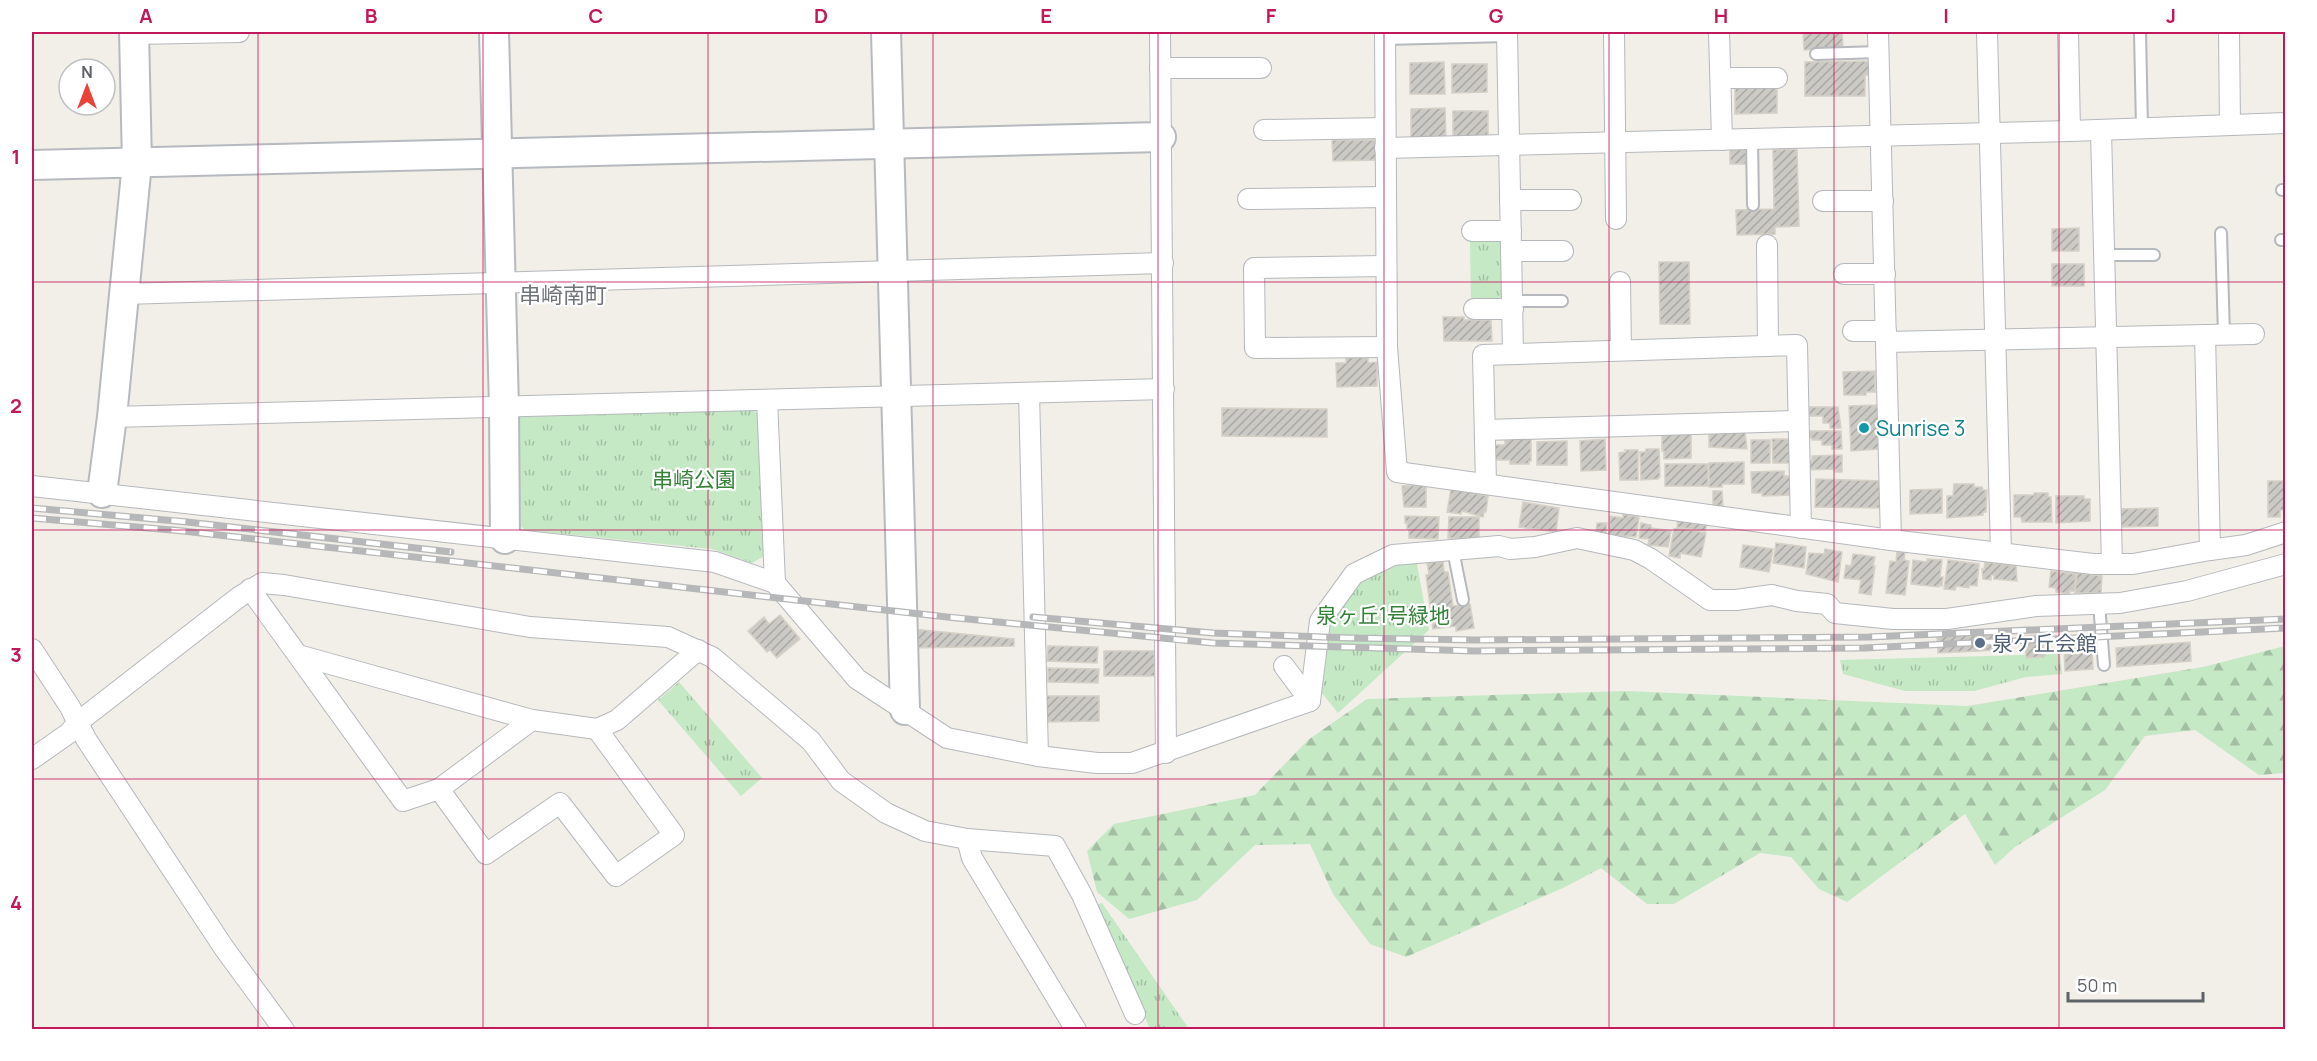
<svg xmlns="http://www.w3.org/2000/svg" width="2317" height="1061" viewBox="0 0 2317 1061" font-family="Manrope,'Noto Sans JP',sans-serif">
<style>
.forest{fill:url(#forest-firs)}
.park{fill:url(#park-tufts)}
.building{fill:url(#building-hatch);stroke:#d6d1c6;stroke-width:1.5}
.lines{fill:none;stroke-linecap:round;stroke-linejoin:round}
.lane-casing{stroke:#b5b8bc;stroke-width:14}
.street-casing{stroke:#b5b8bc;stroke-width:22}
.secondary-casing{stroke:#b6babf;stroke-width:32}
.lane{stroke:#fff;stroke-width:10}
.street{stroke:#fff;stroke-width:20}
.secondary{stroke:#fff;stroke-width:28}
.rail-casing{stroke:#b6b7b8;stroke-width:7}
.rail{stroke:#fff;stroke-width:4.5;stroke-dasharray:14;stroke-linecap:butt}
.grid{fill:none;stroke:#c2185b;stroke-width:1.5;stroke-opacity:0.55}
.culture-dot{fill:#0f9aa8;stroke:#fff;stroke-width:2}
.service-dot{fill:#5c6f8a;stroke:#fff;stroke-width:2}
.labels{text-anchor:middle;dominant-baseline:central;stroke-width:4.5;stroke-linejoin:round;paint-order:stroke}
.culture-label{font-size:21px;fill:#0d838f;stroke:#fff;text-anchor:start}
.park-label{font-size:21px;fill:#348238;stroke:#fff}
.service-label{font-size:21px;fill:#4e5e75;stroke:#fff;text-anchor:start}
.neighbourhood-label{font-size:22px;fill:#70757a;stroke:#fff}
.neatline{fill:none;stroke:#c2185b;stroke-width:2}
.grid-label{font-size:20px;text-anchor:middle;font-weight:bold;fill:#c2185b}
</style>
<defs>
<pattern id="forest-firs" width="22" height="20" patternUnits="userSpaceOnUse" patternTransform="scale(1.5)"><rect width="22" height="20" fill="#c5e8c5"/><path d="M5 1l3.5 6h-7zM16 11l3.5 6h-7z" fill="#a3c0a4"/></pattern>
<pattern id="park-tufts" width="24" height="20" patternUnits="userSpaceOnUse" patternTransform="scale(1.5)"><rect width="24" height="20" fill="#c5e8c5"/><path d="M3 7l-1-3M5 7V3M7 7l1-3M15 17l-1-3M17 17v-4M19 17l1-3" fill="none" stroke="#a3c0a4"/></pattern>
<pattern id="building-hatch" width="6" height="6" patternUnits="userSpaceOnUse" patternTransform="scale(1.5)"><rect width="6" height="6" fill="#cccac5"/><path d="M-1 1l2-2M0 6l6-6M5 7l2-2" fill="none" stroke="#a9a8a4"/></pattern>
</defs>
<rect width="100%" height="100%" fill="#f1efe8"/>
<path class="forest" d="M2285,646v127l-26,2 -64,-45 -50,6 -40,54 -90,57 -20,18 -30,-51 -118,88 -28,-13 -28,-32 -31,-4 -86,51h-27l-46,-36 -36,19 -159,70 -36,-13 -37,-50 -23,-50 -55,1 -58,55 -68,19 -32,-27 -10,-41 27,-27 141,-29 53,-55 59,-41 259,-8 341,15 236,-39z"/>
<g class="park">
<path d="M1470,238h32l4,62 -35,4z"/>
<path d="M751,408l9,8 4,140 -12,7 -40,-14 -187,-19 -4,-4 -4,-106 5,-6z"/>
<path d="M1393,559h23l13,71 -91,83 -20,-25 9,-70 29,-41z"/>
<path d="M2060,654l2,20 -36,3 -52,14h-69l-62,-17 -3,-14z"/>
<path d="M679,682l83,96 -21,18 -83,-96z"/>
<path d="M1102,903l87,126h-39l-55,-124z"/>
</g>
<g class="building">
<path d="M1803,32h39l1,17 -39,1z"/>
<path d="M1869,61v14h-4v21h-60v-34z"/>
<path d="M1444,62l1,32h-35v-31z"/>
<path d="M1452,64h35v28l-35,1z"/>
<path d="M1777,87v26l-42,1v-26z"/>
<path d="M1445,108l1,32h-35v-31z"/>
<rect x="1453" y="111" width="35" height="28"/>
<path d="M1332,140h46v20l-45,1z"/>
<rect x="1730" y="147" width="16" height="17"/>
<path d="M1797,149l2,77 -24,1v7l-38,1 -1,-25 38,-1 -1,-59z"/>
<path d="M2079,228v23h-27v-22z"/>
<path d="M1659,262h30l1,62h-30z"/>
<rect x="2052" y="264" width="32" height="22"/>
<path d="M1443,317h21v3h27l1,21h-48z"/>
<path d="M1368,356v7l9,-1v24l-40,1 -1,-24h10v-6z"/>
<path d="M1875,371v21h-9v3h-22l-1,-23z"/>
<path d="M1878,405l1,44 -28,2 -2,-45z"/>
<path d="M1809,407h29l3,21h-11v-5h-7v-7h-14z"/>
<path d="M1222,408l105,1v28l-105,-1z"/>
<path d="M1662,430h29v28l-27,1v-8h-2z"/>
<path d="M1709,430l36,2 2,17 -38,-2z"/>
<path d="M1809,431h32l1,18h-10v-4h-10v-5h-10v-2h-3z"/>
<path d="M1531,435v26h-2v3h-19v-4h-18v-15h13v-8z"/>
<path d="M1605,439l1,31 -25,1 -1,-30z"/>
<path d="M1772,439h18l2,24h-19z"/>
<rect x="1751" y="440" width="19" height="23"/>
<path d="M1567,441v24h-30v-23z"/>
<path d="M1646,449h13l1,28 -2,2 -17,1 -1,-28h6z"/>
<path d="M1625,450h13v30h-18l-1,-27 7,-1z"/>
<path d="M1842,455v17h-7v-3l-26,1 -1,-9h4v-5z"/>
<path d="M1744,462v22h-22v3h-13v-24z"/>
<rect x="1665" y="464" width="43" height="22"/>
<path d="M1784,471v5h6l1,19 -29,1v-3h-10l-1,-21z"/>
<path d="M1816,479l66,2 -1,27 -66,-1z"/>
<path d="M2268,481h18v29h-6v7h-12z"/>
<path d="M1426,484v23h-22l-2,-21z"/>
<path d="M1954,484h20v3h8l1,3h4l-1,22h-3v3l-36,3v-22h6z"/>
<path d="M1451,489l37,7 -2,16h-2l-1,5 -21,-6 -1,3 -14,-2z"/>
<path d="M1942,489v24l-32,1v-24z"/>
<path d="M1713,491h9l1,15 -10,-1z"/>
<path d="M2034,493h14v4h3l1,25h-30l-1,-5h-7v-22h20z"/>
<path d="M2056,496h28v3h6v22l-34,2z"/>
<path d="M1523,502l36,6 -3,24 -37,-5z"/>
<path d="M2158,508v18l-38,1 -1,-18z"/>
<path d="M1623,514l16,3 -3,20 -27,-2 1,-19 13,2z"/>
<path d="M1405,516l34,1 -1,22 -29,-1v-9h-2v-6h-2z"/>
<path d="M1449,517h30v22l-31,-1z"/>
<path d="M1678,520l29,4 -2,7 -28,-4z"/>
<path d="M1597,523h10l-1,11 -10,-1z"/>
<path d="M1641,523l10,2v3l20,3 -3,16 -20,-2 1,-6 -10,-1z"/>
<path d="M1678,528l28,5 -5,24 -21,-4v5l-11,-2 5,-27z"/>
<path d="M1776,543l30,4 -2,21 -31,-5z"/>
<path d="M1743,545l30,4 -4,23 -29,-5z"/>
<path d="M1825,549l17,3 -4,30 -32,-8 3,-21 15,1z"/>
<path d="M1897,551l8,1 -1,8 5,1 -4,34 -19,-2 4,-32 6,1z"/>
<path d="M1853,554l22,3 -2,9h2l-4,29 -12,-2 2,-13 -17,-2 2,-13 5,1z"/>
<path d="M1927,559l15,1 -2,17h3l-1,9 -3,-1v2l-28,-3 2,-24 14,2z"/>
<path d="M1948,560l31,4 -2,22 -8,-1v3l-13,-2 -1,4 -11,-1z"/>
<path d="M1443,561l1,11h4l5,34 17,-2 4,24 -18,3v-5l-23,3 -7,-54 3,-1 -2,-11z"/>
<path d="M1985,562l31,4 1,15 -23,-2v-4h-3v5l-8,-1 -1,-10 2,1z"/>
<path d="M2051,571l25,3 -2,17h-4l-1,3 -13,-2v-4l-7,-1z"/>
<path d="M2077,573l25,3 -1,17h-26z"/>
<path d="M780,615l20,24 -23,19 -7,-8 -3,2 -19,-21 16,-14 5,7z"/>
<path d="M912,629l102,10v7l-102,2z"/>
<path d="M1997,633l1,17 -60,3 -1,-17z"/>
<path d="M2043,634l1,23 -18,1 -1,-22z"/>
<path d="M2190,642l1,19 -74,6 -1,-19z"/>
<path d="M1048,646l50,1 -1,16 -50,-2z"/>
<path d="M2092,647l1,22 -28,2 -1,-23z"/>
<path d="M1104,651h50l1,25h-51z"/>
<path d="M1048,668l51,1 -1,14 -50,-1z"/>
<path d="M1045,696h54v25l-54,1z"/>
</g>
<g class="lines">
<g class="lane-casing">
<g id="lane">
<path d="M2140,32l2,96"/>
<path d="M1385,39l122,-3"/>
<path d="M1816,54l63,-2"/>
<path d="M1752,139l1,66"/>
<path d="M2282,190h4"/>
<path d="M2221,233l3,102"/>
<path d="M2281,240h5"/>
<path d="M2104,255h50"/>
<path d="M1512,301h50"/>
<path d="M1453,550l10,50"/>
<path d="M2099,604l5,61"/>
</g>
</g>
<g class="street-casing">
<g id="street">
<path d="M1160,32l6,721"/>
<path d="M1385,32l2,315 10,125 494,68 202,24h40l77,-14 -5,-215"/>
<path d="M1507,32l6,322"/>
<path d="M1614,32l2,187"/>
<path d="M1719,32l3,108"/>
<path d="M1878,32l13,508"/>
<path d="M1987,32l14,520"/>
<path d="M2068,32l2,99"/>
<path d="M2229,32l1,93"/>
<path d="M134,34l105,-2"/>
<path d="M1160,68h101"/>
<path d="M1721,78h56"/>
<path d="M1264,130l121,-2"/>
<path d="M2101,131l11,433"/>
<path d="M1385,148l685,-17 216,-8"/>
<path d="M1248,199l137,-2"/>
<path d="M1510,200h61"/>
<path d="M1823,201h60"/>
<path d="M1472,231h39"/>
<path d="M1767,245l1,101"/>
<path d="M1511,251h52"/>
<path d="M1386,266l-132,2 1,80 132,-1"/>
<path d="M1844,274h41"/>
<path d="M1620,282l1,68"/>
<path d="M124,294l1039,-31"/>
<path d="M1474,309h39"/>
<path d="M1853,331h33"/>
<path d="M1886,342l368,-8"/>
<path d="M1029,393l9,363"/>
<path d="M767,400l8,183"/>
<path d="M112,417l1052,-28"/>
<path d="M1485,430l313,-9"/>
<path d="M1486,484l-3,-129 314,-10 4,183"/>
<path d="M32,486l683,76 60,21 82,96 90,59 91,18 59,7h35l178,-62 10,-80 34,-47 39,-19 106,-9 11,3 25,-2 42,-9 57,12 17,9 59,41h26l36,-5 25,6 30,3 8,9 58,6h54l89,-13 84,-3 67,-12 99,-27"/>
<path d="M2210,550l36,-5 40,-13"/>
<path d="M250,589l153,212 36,-12 47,65 74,-51 56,73 58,-41 -77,-106"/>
<path d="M32,649l38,58 16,32 138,209 60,82"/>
<path d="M298,655l234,65 65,9 20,-9 81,-70"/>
<path d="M1284,666l26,35"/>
<path d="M32,759l37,-26 8,-10 162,-126 23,-14 22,2 246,42 138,10 44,20 99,84 30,40 45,32 39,18 42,8 88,7 27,49 53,119"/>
<path d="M439,789l93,-69"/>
<path d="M967,839l5,19 104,172"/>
</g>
</g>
<g class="secondary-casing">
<g id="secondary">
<path d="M494,32l10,375 1,132"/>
<path d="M886,32l19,678"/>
<path d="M32,165l1129,-28"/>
<path d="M102,493l10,-76 25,-254 -3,-131"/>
</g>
</g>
<use href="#lane" class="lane"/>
<use href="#street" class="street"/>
<use href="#secondary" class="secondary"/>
<g class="rail-casing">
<g id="rail">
<path d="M32,508l155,14 264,30"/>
<path d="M32,518l151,13 764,86 266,26 261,8 390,-3 422,-20"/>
<path d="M1033,617l180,16 137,5 126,2 393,-3 417,-18"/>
</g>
</g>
<use href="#rail" class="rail"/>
</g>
<path class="grid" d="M258,32v998M483,32v998M708,32v998M933,32v998M1158,32v998M1384,32v998M1609,32v998M1834,32v998M2059,32v998M32,282h2254M32,530h2254M32,779h2254"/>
<circle class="culture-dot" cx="1864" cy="428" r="6"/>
<circle class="service-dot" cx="1980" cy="643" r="6"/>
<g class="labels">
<g class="culture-label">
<text x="1876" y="428">Sunrise 3</text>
</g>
<g class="park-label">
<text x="694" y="479">串崎公園</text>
<text x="1383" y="615">泉ヶ丘1号緑地</text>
</g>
<g class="service-label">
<text x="1992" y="643">泉ケ丘会館</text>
</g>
<g class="neighbourhood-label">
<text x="563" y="295">串崎南町</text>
</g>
</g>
<rect width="2317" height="1061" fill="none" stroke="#ffffff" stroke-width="66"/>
<g transform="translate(87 87)"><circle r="28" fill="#ffffff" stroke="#bfc1c3" stroke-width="1.5"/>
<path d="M0-4.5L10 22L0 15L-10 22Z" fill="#ea4335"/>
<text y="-9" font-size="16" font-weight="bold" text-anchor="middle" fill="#5f6368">N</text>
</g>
<path d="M2068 992v9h135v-9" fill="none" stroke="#5f6368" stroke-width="3"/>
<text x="2077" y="992" font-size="18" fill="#5f6368" stroke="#ffffff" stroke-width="4.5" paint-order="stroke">50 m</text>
<rect x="33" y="33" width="2251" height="995" class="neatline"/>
<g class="grid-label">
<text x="146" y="23">A</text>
<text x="371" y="23">B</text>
<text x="596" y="23">C</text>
<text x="821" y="23">D</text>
<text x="1046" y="23">E</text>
<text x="1271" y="23">F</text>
<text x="1496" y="23">G</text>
<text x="1721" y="23">H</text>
<text x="1946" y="23">I</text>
<text x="2171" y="23">J</text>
<text x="16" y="164">1</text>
<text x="16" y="413">2</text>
<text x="16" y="662">3</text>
<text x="16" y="910">4</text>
</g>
</svg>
